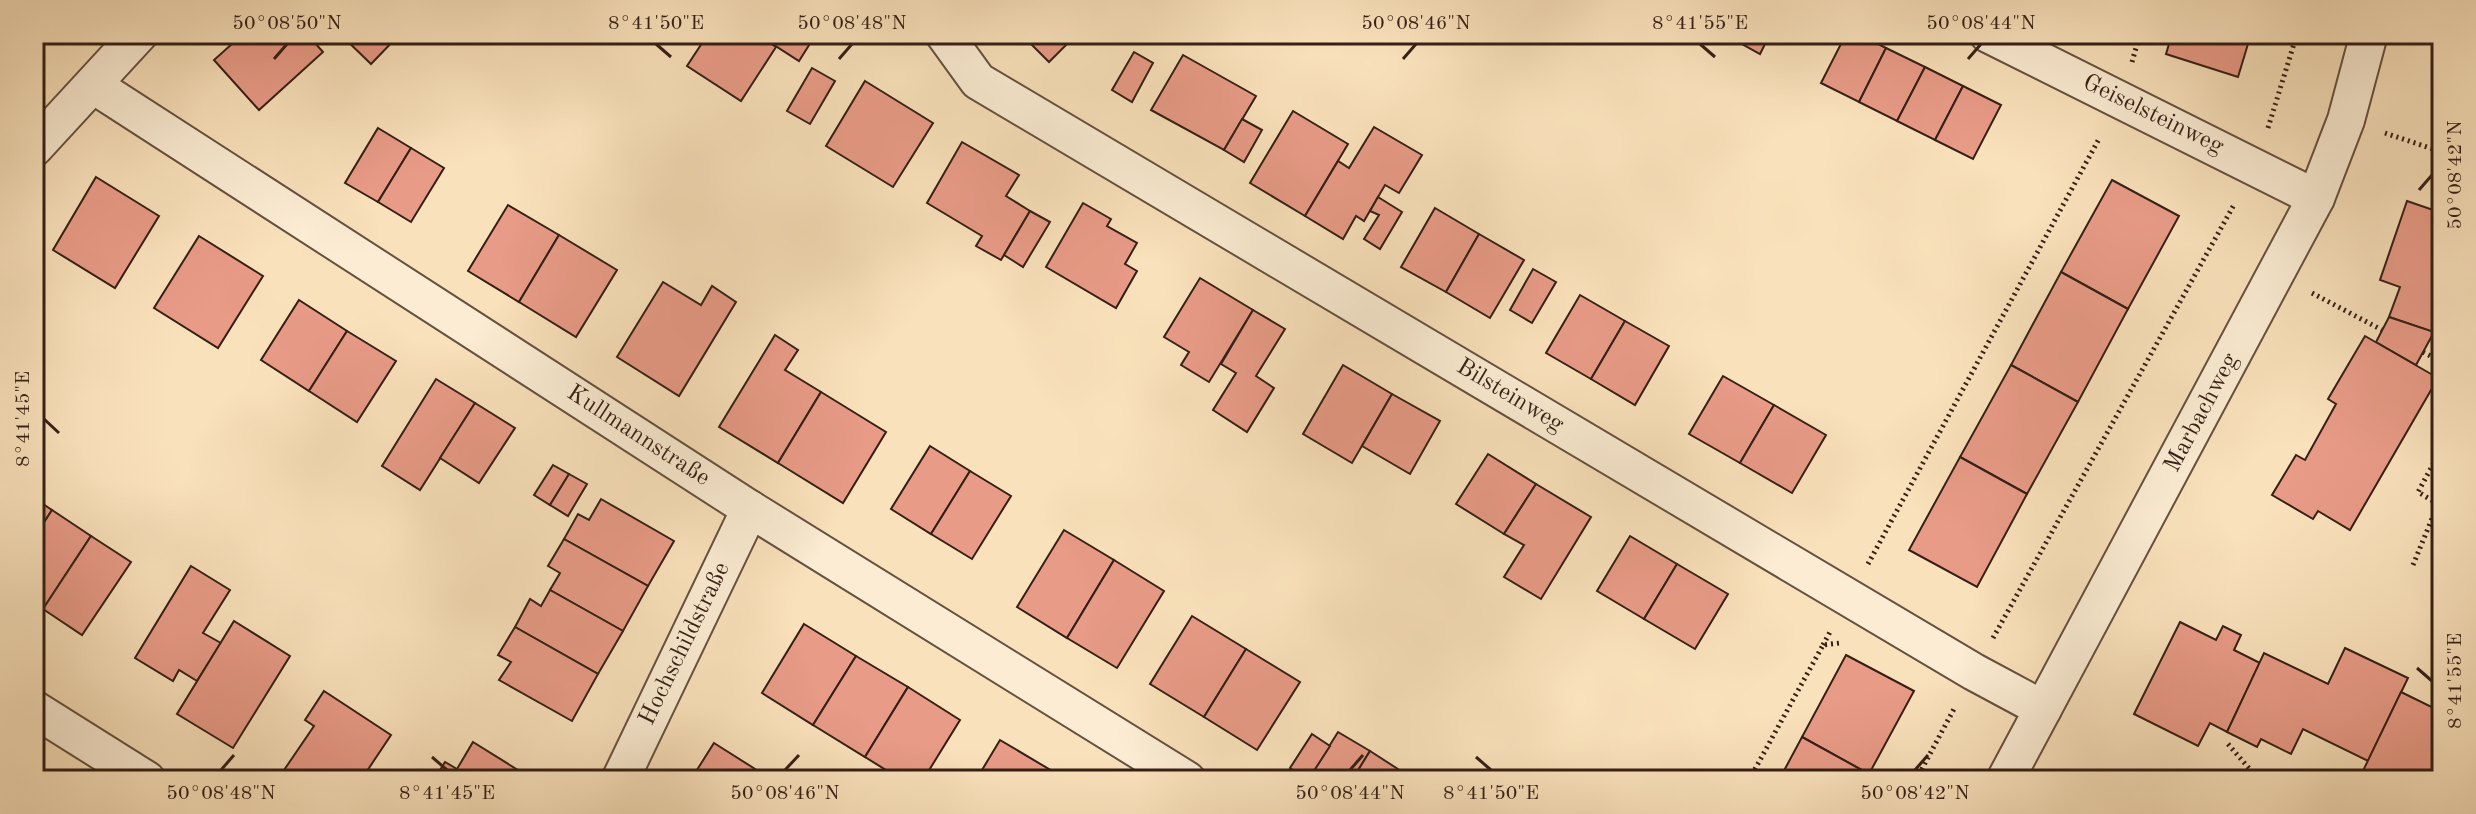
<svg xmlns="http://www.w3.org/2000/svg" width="2476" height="814" viewBox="0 0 2476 814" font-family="'Old Standard TT',serif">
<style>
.building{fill:#e89b87;stroke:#351f15;stroke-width:2}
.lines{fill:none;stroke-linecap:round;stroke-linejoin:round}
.minor-casing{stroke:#66503e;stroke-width:40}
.path{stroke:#351f15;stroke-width:5;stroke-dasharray:2 4;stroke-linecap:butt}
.minor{stroke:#fbecd3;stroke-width:36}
.ticks{fill:none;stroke:#351f15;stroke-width:3}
.labels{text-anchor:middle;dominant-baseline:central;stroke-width:7;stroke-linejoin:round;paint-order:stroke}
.street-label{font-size:24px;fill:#351f15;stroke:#fbecd3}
.neatline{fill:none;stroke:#351f15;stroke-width:3}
.ticks-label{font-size:20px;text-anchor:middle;fill:#351f15}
</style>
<rect width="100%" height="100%" fill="#f9e1bb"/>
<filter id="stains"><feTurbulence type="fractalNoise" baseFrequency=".0025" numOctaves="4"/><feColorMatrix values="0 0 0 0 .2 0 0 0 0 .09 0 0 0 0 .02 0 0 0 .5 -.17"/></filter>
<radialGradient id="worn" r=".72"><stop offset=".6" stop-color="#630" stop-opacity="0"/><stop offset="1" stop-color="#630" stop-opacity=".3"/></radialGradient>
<g class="building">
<path d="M243,34h64l16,18 -64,58 -45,-50z"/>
<path d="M340,34h60l-29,30z"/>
<path d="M708,34h49l19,13 -35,54 -54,-35z"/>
<path d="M757,34h59l-17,27z"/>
<path d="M1021,34h56l-28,28z"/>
<path d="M1724,34h46l-10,20z"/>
<path d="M1846,34h13l27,14 -27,54 -38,-19z"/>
<path d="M2172,34h79l-13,43 -72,-23z"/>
<path d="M1886,48l39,19 -28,54 -38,-19z"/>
<path d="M1134,52l19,11 -21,39 -20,-12z"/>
<path d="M1183,55l73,41 -32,54 -73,-40z"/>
<path d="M1925,67l38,19 -28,54 -38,-19z"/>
<path d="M812,68l23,13 -25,43 -23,-13z"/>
<path d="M865,81l68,42 -40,64 -67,-41z"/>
<path d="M1963,86l38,19 -28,54 -38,-19z"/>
<path d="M1293,111l55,33 -43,72 -55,-33z"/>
<path d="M1242,119l20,11 -18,32 -20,-12z"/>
<path d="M1374,127l48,28 -23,38 -14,-8 -21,36 -8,-5 -13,23 -38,-23 33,-55 11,7z"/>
<path d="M378,128l33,20 -33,54 -33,-19z"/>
<path d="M962,142l57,33 -13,21 24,15 -29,49 -25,-14 6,-10 -55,-33z"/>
<path d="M411,148l33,20 -33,54 -33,-20z"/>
<path d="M96,177l63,39 -44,72 -62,-38z"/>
<path d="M2112,180l67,36 -51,93 -67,-37z"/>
<path d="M1378,197l24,15 -22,37 -16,-10 15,-24 -9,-4z"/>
<path d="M2407,201l35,12v122l-53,-18 11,-30 -20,-7z"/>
<path d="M1083,203l28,16 -4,7 30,17 -12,21 12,7 -21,37 -70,-41z"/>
<path d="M508,205l51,30 -40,67 -51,-31z"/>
<path d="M1435,208l44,26 -33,58 -45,-25z"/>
<path d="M1030,211l20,11 -27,45 -19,-12z"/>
<path d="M1479,234l45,26 -34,58 -44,-26z"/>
<path d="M559,235l58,35 -41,67 -57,-35z"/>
<path d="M199,236l64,40 -45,72 -64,-40z"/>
<path d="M1533,269l23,13 -24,41 -22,-13z"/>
<path d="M2061,272l67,37 -50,93 -67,-37z"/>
<path d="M1200,278l53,32 -44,72 -28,-17 8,-13 -25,-15z"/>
<path d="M663,282l38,23 11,-19 24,16 -57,94 -62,-39z"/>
<path d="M1580,295l45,26 -34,58 -45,-26z"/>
<path d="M299,300l48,31 -38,60 -48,-31z"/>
<path d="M1253,310l32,19 -29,47 18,12 -27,44 -34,-22 23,-37 -15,-9z"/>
<path d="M2389,317l45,15 -18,33 -40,-23z"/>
<path d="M1625,321l44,25 -34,59 -44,-26z"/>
<path d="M347,331l49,30 -39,61 -48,-31z"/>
<path d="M775,335l23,15 -13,20 36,22 -43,71 -59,-36z"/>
<path d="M2365,336l73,42 -88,152 -32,-19 -5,8 -41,-24 24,-40 9,5 31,-56 -8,-5z"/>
<path d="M1343,365l49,29 -40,69 -49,-29z"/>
<path d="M2011,365l67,37 -51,92 -67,-37z"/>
<path d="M1723,376l51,29 -34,58 -51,-29z"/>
<path d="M436,379l39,24 -55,87 -38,-24z"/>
<path d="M821,392l65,40 -43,71 -65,-40z"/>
<path d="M1392,394l48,27 -30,53 -48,-28z"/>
<path d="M475,403l40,25 -36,55 -39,-25z"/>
<path d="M1774,405l52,30 -34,58 -52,-30z"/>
<path d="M930,446l40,25 -39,63 -40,-25z"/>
<path d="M1488,454l48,30 -32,50 -48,-30z"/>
<path d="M1960,457l67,37 -50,93 -68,-37z"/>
<path d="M553,465l16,9 -19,31 -16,-10z"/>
<path d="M970,471l41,25 -39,63 -41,-25z"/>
<path d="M569,474l18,10 -19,32 -18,-11z"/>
<path d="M1536,484l55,33 -50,82 -37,-22 20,-32 -20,-11z"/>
<path d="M34,498l18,12 -18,28z"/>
<path d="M601,499l73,42 -26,45 -84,-47 14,-25 11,6z"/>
<path d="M52,510l39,26 -48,73 -9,-5v-66z"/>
<path d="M1064,530l50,30 -47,78 -50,-31z"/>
<path d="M91,536l40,26 -49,73 -39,-26z"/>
<path d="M1630,536l47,28 -33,55 -47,-28z"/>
<path d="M564,539l84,47 -25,45 -73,-41 10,-17 -12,-7z"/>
<path d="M1114,560l50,31 -47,77 -50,-30z"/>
<path d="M1677,564l51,30 -33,55 -51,-30z"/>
<path d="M191,566l39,24 -27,43 18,10 -24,38 -18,-11 -6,11 -38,-23z"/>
<path d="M550,590l73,41 -25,43 -83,-47 15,-28 11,7z"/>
<path d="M1192,616l54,33 -42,68 -54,-33z"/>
<path d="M234,621l56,35 -57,92 -56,-34z"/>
<path d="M2180,622l36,18 7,-14 18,9 -7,15 26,13 -33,69 -17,-9 -12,23 -64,-32z"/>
<path d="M804,624l52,32 -43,69 -51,-32z"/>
<path d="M515,627l83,47 -26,47 -73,-41 12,-18 -13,-7z"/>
<path d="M2345,648l63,30 -40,83 -65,-32 -12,25 -30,-15 -4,8 -30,-15 37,-79 64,31z"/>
<path d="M1246,649l54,33 -43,68 -53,-33z"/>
<path d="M1846,655l68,36 -45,83 -67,-37z"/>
<path d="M856,656l52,31 -43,70 -52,-32z"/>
<path d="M908,687l52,33 -37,60h-21l-37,-23z"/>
<path d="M324,691l67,44 -30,45h-75l-6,-4 34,-50 -9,-6z"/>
<path d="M2401,692l41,20 -2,68 -80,-3z"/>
<path d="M1338,732l32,19 -18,29h-44z"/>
<path d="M1312,734l18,12 -22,34 -18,-12z"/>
<path d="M1802,737l67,37 -4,6h-86z"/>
<path d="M1000,740l64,38 -2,2h-86z"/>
<path d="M473,742l61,38h-100l11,-18 12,7z"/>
<path d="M714,743l49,31 -4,6h-52l-12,-7z"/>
<path d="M1370,751l31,20 -6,9h-43z"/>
</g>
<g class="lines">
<g class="minor-casing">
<g id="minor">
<path d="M944,34l34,47 996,591 69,37"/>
<path d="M1988,34l328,164"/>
<path d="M93,85l657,424 437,271"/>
<path d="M34,148l105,-114"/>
<path d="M34,709l113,71"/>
<path d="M620,780l130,-271"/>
<path d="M2005,780l311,-582 30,-78 23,-86"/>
</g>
</g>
<g class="path">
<path d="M2132,62l8,-28"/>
<path d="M2268,128l29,-94"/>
<path d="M2385,133l57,19"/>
<path d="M2312,293l70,37"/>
<path d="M2423,352l19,10"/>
<path d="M1868,564l232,-427"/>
<path d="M2413,565l25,-61 -20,-12 24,-44"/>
<path d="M1993,638l242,-435"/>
<path d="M1823,645l7,-13"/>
<path d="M2228,744l31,36"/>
<path d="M1749,780l74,-135 17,-2"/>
<path d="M1916,780l39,-73"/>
</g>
<use href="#minor" class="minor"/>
</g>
<path class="ticks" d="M656,44l15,13M1700,44l15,13M274,59l13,-15M839,59l13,-15M1403,59l13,-15M1968,59l13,-15M2419,190l13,-15M44,419l15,14M2417,668l15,13M432,757l15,13M1476,757l15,13M221,770l13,-15M785,770l14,-15M1350,770l13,-15M1915,770l13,-15"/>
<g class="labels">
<g class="street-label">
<text transform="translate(2153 115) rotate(26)">Geiselsteinweg</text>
<text transform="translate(1510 396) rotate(31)">Bilsteinweg</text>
<text transform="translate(2202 413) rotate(-62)">Marbachweg</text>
<text transform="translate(638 436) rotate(33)">Kullmannstraße</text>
<text transform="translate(685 644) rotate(-64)">Hochschildstraße</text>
</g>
</g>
<rect width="2476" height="814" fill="none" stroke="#f9e1bb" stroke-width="88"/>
<rect x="44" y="44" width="2388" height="726" class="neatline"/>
<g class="ticks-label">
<text x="287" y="29">50°08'50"N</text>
<text x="656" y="29">8°41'50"E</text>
<text x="852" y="29">50°08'48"N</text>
<text x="1416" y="29">50°08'46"N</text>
<text x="1700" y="29">8°41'55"E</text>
<text x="1981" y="29">50°08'44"N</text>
<text transform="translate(2454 175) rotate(-90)" y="7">50°08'42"N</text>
<text transform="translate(22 419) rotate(-90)" y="7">8°41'45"E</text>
<text transform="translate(2454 681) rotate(-90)" y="7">8°41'55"E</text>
<text x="221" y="799">50°08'48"N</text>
<text x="447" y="799">8°41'45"E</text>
<text x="785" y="799">50°08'46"N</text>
<text x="1350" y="799">50°08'44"N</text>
<text x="1491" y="799">8°41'50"E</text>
<text x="1915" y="799">50°08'42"N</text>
</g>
<rect width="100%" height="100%" filter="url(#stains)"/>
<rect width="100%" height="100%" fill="url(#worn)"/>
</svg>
